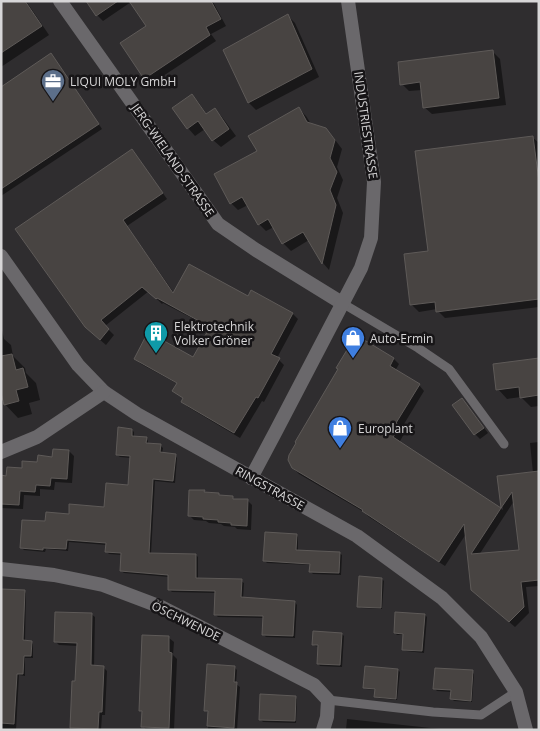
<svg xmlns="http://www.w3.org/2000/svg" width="540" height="731" viewBox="0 0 540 731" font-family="'Open Sans',sans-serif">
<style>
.shadow{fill:#0007;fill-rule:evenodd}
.building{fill:#484442;stroke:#5e5a58;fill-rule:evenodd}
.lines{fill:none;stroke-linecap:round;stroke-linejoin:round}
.service{stroke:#6a686b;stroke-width:9}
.minor{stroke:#6a686b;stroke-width:14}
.labels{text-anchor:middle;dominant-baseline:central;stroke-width:5;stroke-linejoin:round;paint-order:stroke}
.poi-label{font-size:12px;fill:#d7d6d7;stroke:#171517;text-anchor:start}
.street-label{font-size:12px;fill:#d7d6d7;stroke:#171517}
</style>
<rect width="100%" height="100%" fill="#2f2d2f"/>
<g class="shadow">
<path d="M1,1h25l23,34 -48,32z"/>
<path d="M88,1h133l-8,1 13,24 -15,8 5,7 -65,43 -6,-6 2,-52 -16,-24 -28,19 -6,-6z"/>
<path d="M288,16l7,7 24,54 -63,33 -7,-7z"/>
<path d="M492,51l8,8 6,46 -74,9 -8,-7 -2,-17 -13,1 -7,-7z"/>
<path d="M55,59l47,70 -101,67v-48z"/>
<path d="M192,95l7,8 8,12 8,-6 7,8 14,19 -15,11 -8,-7 -8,-11 -10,7 -7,-8 -14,-20z"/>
<path d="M299,109l7,7 5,8 15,5 7,8 9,12 -5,18 6,13 -6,18 6,15 -14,57 -6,-7 -14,-23 -18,11 -8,-8 -9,-16 -8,4 -7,-7 -11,-19 -10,5 -7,-7 27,-52z"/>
<path d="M532,137l7,6v164l-94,11 -7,-7 -1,-2 -18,3 -7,-7 18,-53z"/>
<path d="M132,150l5,6 30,43 -40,27 47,67 74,5 4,-6 41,22 5,5 -21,39 7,7 -20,37 -2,-1 -22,37 -52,-31 -6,-5 2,-3 -10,-8 4,-7 -37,-20 -6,-6h58l18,-30 -48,-25 -1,1 -13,-13 -44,35 9,9 -8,10 -14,-12z"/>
<path d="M1,326l3,13 7,6 2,11 12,12 1,5 10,10 4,17 -11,3 3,11 -14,4 -17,-18z"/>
<path d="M357,337l37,22 5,5 -4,7 24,14 5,6 -23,38 4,3 -6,11 104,67 -5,-33 35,-4 -3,-30 9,-1v144l-13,1 3,26 -14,14 -37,-32 -12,-61 -21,32 -76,-49 -5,-5 -65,-38 -6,-6zM514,501l7,50 -42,4z"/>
<path d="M539,359v47l-8,1 -10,-10 -14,2 -9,-10z"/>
<path d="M462,399l26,34 -8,6 -5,-5z"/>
<path d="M132,430l2,2v5l12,1 2,3v3l12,1 3,3 -1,6 13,1 2,3 -2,25 -20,-2 -4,73 45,1 2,2v22l43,2 3,2 -1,16 52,3 2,3 -2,33 -29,-1 -3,-3 1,-16 -46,-1 -3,-3 1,-21 -44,-1 -3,-3v-12l-45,-4 -3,-2 1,-16 -13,-1 -2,-2v-7l-38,-3 -1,9 -22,-2 -1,3 -21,-2 -3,-3 26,-24 23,-8 35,-7 24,-21 2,-29 -11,-1 -3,-2z"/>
<path d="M69,451l5,5 -2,27 -17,-1 -1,8 -14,-1v7l-16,-1 -1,14 -22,-1v-31h6l16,-8z"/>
<path d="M204,491l2,3h12l3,3h11l3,3 13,1 4,4 -1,25 -14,-1 -2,-2 -11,-1 -3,-2 -12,-1 -3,-2 -12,-1 -5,-5z"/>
<path d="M296,535l2,2v14l41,2 3,2 -1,20 -28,-1 -2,-2v-7l-44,-2 -2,-2z"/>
<path d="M382,579l2,2 -2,28 -21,-1 -2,-2z"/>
<path d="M1,590l23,1 2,2 -1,48 6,1 2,2v14h-8v18l-6,-1 -3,55h-15z"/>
<path d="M91,614l4,3 -1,50h9l4,4 -2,44h-3l-1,15h-30l2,-48h4l1,-36 -19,-1 -3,-3z"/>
<path d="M425,615l2,2 -3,36 -18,-2 -2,-2 1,-14h-8l-2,-2z"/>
<path d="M342,634l2,2 -2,31 -22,-1 -2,-3 1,-16 -4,-1 -2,-2z"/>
<path d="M169,638l5,4 -1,13 4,4 -3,71h-28l-3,-4v-13l-3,-3z"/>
<path d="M234,667l3,3 -1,14 4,3 -3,43h-29l1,-16 -3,-4z"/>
<path d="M398,670l2,2 -3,28 -19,-2 -3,-2 1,-6 -10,-1 -2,-2z"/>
<path d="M472,672l2,2 -2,28 -18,-1 -2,-2v-7l-15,-1 -2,-2z"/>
<path d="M295,697l2,2 -1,24 -33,-1 -2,-2z"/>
<path d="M347,719l93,10v1h-94z"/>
</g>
<g class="building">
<path d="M1,1h24l17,25 -41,27z"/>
<path d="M86,1h32l-22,15z"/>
<path d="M129,1h82l10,18 -15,8 4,8 -66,44 -24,-36 26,-17z"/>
<path d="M288,14l24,55 -64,34 -25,-53z"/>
<path d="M493,50l6,48 -76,10 -3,-26 -20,3 -2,-23z"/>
<path d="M51,53l48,71 -98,65v-102z"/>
<path d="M192,94l14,20 9,-6 14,21 -17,12 -14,-20 -11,8 -15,-21z"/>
<path d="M299,107l8,15 19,6 9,12 -5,18 7,14 -7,18 6,15 -14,59 -19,-32 -21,12 -14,-25 -10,6 -16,-28 -12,7 -16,-30 43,-23 -9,-15z"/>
<path d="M533,136l6,46v117l-103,13 -1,-10 -25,3 -6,-51 24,-3 -13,-100z"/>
<path d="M132,149l31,44 -40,27 50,73 16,-29 59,32 3,-6 42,23 -22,41 9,4 -22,40 -2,-1 -22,36 -53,-31 2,-4 -11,-7 5,-8 -43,-24 14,-27 45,25 17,-30 -53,-29 -1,1 -14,-12 -41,33 8,9 -9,11 -15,-13 -70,-98z"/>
<path d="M356,335l38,23 -4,8 30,18 -24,39 4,3 -7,11 108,71 -4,-32 42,-5v109l-18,2 3,25 -15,15 -38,-32 -7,-66 -25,38 -77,-51 1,-1 -71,-42 -4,-8 1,-5 7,-12 -1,-1 43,-73 -2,-1zM512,492l7,58 -48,4 30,-46z"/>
<path d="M12,354l4,16 7,-2 5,19 -12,3 3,11 -15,4 -3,-12v-37z"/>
<path d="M539,358v37l-19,3 -1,-11 -23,3 -3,-26z"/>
<path d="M462,398l22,30 -10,7 -22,-30z"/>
<path d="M118,427l14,2v7l15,1 -1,6 15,1 -1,8 16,2 -3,27 -20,-2 -4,74 47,1v24l46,1 -1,18 54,4 -2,35 -31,-1 1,-19 -49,-1 1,-24 -47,-1v-15l-48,-4 1,-18 -16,-1 1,-9 -39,-3 -1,9 -23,-1v2l-23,-2 2,-28 23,1 1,-9 23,2v-10l35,3 2,-24 22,2 2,-29 -14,-1z"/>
<path d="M53,449l16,1 -2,29 -16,-1 -1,8 -14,-1 -1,7 -15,-1 -1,14 -18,-1v-29l5,1 1,-9 15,1v-7l15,1 1,-7 14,2z"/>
<path d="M189,490h16l-1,2 15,1v2l14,1v3h15l-1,27 -16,-1v-2l-13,-1v-2l-15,-1v-2l-15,-1z"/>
<path d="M265,532l32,2 -1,16 44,2 -1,21 -30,-1 1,-8 -47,-3z"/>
<path d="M359,576l23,2 -1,30 -24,-1z"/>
<path d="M1,589l24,1 -2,50 9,1 -1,15h-7l-1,18h-6l-3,50 -13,-1z"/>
<path d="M55,612l37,1 -1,52 13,1 -2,46h-3l-1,17 -28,-1 2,-47h3l2,-38 -23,-1z"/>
<path d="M395,612l30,2 -3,37 -20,-1 1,-16 -9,-1z"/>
<path d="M313,631l29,2 -2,32 -23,-1 1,-19h-6z"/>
<path d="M142,635l27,1v16l3,1 -3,75 -28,-1 1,-16h-3z"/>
<path d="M207,664l28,2 -1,16h3l-3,46 -27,-2 1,-15h-4z"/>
<path d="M365,666l33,3 -2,30 -22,-2 1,-8 -12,-1z"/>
<path d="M435,668l38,2 -2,31 -21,-2 1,-9 -18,-1z"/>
<path d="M260,694l36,2 -1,25 -36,-1z"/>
</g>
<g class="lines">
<g class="service">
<path d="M342,303l76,45 31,21 55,75"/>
<path d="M328,700l105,12 48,3 35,-23"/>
</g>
<g class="minor">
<path d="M60,1l158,223 38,26 86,53"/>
<path d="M1,256l77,109 26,27 33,22 220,122 85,62 39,39 35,55 10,38"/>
<path d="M1,452l36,-15 67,-45"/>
<path d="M251,478l25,-47 85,-163 10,-30 3,-56 -26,-181"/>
<path d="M1,569l53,6 49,10 45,17 13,5 153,78 14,15 -1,17 -4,13"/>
</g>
</g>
<defs>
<g id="office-pin" transform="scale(1.25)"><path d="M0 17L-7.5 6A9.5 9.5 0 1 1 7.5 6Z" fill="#5c6f8a" stroke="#171517"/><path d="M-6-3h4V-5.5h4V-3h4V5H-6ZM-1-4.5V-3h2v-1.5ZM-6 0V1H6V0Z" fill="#fff"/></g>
<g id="building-pin" transform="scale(1.25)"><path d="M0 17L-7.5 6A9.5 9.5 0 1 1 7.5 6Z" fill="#0f9aa8" stroke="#171517"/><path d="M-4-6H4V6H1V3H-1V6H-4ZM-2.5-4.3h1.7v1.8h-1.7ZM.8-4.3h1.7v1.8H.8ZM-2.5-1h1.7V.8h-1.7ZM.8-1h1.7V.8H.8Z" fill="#fff"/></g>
<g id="shop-pin" transform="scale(1.25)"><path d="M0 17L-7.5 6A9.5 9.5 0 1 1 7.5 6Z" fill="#3f7fe0" stroke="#171517"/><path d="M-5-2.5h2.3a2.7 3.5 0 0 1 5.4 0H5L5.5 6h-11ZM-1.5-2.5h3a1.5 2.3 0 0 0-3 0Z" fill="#fff"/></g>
</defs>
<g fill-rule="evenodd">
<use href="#office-pin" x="53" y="81"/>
<use href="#building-pin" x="156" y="333"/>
<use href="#shop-pin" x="353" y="338"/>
<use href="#shop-pin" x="340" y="428"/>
</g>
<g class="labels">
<g class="poi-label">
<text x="70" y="81">LIQUI MOLY GmbH</text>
<text x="174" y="326">Elektrotechnik<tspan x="174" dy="14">Volker Gröner</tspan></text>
<text x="370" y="338">Auto-Ermin</text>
<text x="358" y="428">Europlant</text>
</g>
<g class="street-label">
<text transform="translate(366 125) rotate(82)">INDUSTRIESTRASSE</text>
<text transform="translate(173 160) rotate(55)">JERG-WIELAND-STRASSE</text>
<text transform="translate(270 488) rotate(29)">RINGSTRASSE</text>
<text transform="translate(186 621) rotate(26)">ÖSCHWENDE</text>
</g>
</g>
<rect width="540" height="731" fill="none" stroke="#d7d6d7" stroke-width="5"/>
</svg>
